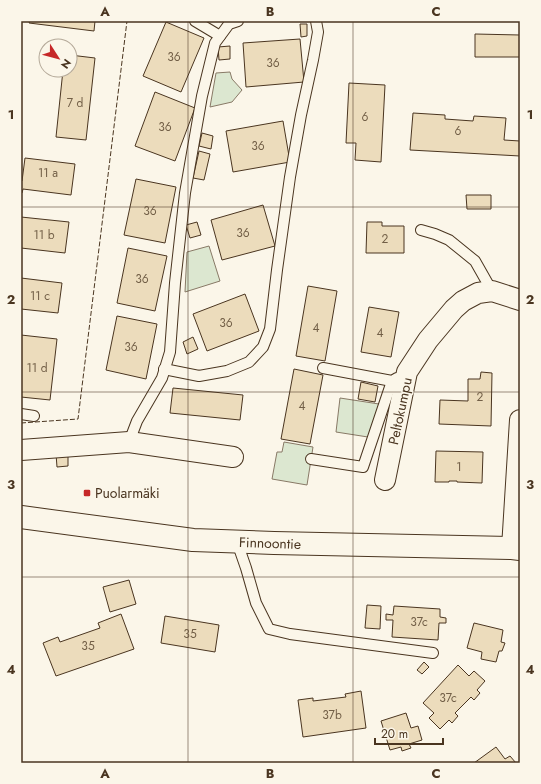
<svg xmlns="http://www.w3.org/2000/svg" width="541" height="784" viewBox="0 0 541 784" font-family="Jost,sans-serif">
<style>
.green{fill:#dce7d0;stroke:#887966}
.building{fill:#ecdcbc;stroke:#4a3520}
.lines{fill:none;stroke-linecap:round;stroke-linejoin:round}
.lane-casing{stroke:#4a3520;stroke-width:12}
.street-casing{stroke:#4a3520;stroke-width:22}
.primary-casing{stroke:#4a3520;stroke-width:24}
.lane{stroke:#fbf6e9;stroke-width:10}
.street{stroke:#fbf6e9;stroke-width:20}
.primary{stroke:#fbf6e9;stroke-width:22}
.fence{stroke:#4a3520;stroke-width:1;stroke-dasharray:5 2;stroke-linecap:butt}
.grid{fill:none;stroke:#4a3520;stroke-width:1;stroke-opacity:0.55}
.poi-dot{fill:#c62828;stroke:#fbf6e9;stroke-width:1.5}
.labels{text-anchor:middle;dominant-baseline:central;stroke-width:3;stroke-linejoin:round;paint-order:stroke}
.number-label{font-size:12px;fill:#725f47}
.street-label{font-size:14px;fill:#4a3520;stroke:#fbf6e9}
.poi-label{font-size:14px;fill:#4a3520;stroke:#fbf6e9;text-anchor:start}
.neatline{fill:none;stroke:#4a3520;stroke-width:1.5}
.grid-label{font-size:13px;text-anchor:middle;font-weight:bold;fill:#4a3520}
</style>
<rect width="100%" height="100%" fill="#fbf6e9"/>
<g class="green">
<path d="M230,72l2,7 10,11 -10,12 -22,5 6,-34z"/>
<path d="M209,246l11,35 -35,11 2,-40z"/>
<path d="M340,398l39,6 -11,33 -32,-5z"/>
<path d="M284,442l29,5 -6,38 -35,-6 5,-27h5z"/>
</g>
<g class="building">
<path d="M30,21h65l-1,10 -65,-8z"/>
<path d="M166,22l38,16 -23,54 -38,-16z"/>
<path d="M300,24h7v12l-6,1z"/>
<path d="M475,34l45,1v22h-45z"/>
<path d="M300,39l4,43 -58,5 -3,-44z"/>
<path d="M230,46v13l-11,1 -1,-13z"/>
<path d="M70,55l25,3 -9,82 -30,-3 7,-67h7z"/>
<path d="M349,83l36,2 -4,77 -26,-2 1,-17h-10z"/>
<path d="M155,92l40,16 -20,53 -40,-15z"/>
<path d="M413,113l32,2v4l28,2 1,-5 32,2 -2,22 16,1v15l-110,-6z"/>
<path d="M283,121l7,41 -57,10 -7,-41z"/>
<path d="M202,133l11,3 -2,13 -12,-3z"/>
<path d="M199,151l11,3 -6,26 -11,-2z"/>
<path d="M25,158l50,6 -4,31 -48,-6 -1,4h-1v-12h1z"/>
<path d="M136,179l40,8 -11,56 -41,-8z"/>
<path d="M466,195h25v14h-24z"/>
<path d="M263,205l12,41 -53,14 -11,-40z"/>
<path d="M21,217l48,5 -4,31 -44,-5z"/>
<path d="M197,222l4,13 -11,3 -4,-13z"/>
<path d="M367,222h15v4h22v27h-38z"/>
<path d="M128,248l39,8 -12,55 -38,-8z"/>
<path d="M21,278l41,5 -4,30 -37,-4z"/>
<path d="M308,286l29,5 -12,70 -29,-5z"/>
<path d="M245,294l14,37 -52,20 -14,-37z"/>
<path d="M369,307l30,5 -8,45 -30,-5z"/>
<path d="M117,316l40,8 -11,55 -40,-9z"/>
<path d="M21,335l36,4 -7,61 -29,-3z"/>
<path d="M193,337l5,12 -11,5 -4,-12z"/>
<path d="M294,369l29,6 -13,69 -29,-5z"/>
<path d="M481,372l11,1 -1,53 -52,-2 1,-24 28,1v-22h12z"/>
<path d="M361,382l17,4 -3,16 -17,-3z"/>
<path d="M173,388l70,7 -3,25 -70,-7z"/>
<path d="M436,451l47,1 -1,31 -25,-1v-1h-8v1h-14z"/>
<path d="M68,453v13l-11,1 -1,-13z"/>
<path d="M129,580l7,24 -26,8 -7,-25z"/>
<path d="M367,605l14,1 -1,23 -15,-1z"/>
<path d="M394,606l46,3v8l6,1v5h-7l-1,17 -46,-3 1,-17h-7v-6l7,1z"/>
<path d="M121,614l13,35 -78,27 -13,-33 15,-6 2,5 40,-14 -2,-5z"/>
<path d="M165,616l54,9 -4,27 -54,-9z"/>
<path d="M474,623l29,7 -2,12 4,1 -3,8h-3l-3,11 -15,-3 1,-7 -15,-4z"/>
<path d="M424,662l5,5 -7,7 -5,-4z"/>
<path d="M458,665l11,11 5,-5 11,10 -8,9 3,3 -6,7 -3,-3 -16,16 3,3 -6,7 -3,-3 -9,9 -11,-11 5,-5 -11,-10z"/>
<path d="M361,691l5,37 -63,9 -5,-37 15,-2v3l33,-4 -1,-3z"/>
<path d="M406,713l5,15 7,-2 4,14 -13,4 2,4 -9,3 -1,-4 -11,3 -9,-29z"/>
<path d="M496,747l9,12 5,-3 6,7h-42z"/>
</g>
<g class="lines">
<g class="lane-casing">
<g id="lane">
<path d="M195,21l25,15"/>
<path d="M421,230l14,4 14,6 26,21 17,30"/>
<path d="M323,368l69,13 5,-3"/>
<path d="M164,369l35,7 28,-5 22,-9 14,-15 7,-18 7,-59 13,-93 11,-62 12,-55 5,-28 -2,-11"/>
<path d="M21,414l13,2"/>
<path d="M129,442l8,-21 25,-43 8,-26 5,-69 10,-90 17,-97 13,-53 14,-19 9,-3"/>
<path d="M311,459l52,8 29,-86"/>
<path d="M237,542l9,26 10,35 13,26 21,5 143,19"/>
</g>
</g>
<g class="street-casing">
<g id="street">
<path d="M21,450l108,-8 104,15"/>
<path d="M385,480l22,-108 21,-32 26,-31 9,-8 15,-8 14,-2 28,9"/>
<path d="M512,548l8,-128"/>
</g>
</g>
<g class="primary-casing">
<path id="primary" d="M21,517l172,23 81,3 238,5 8,1"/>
</g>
<use href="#lane" class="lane"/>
<use href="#street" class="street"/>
<use href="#primary" class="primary"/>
<path class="fence" d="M21,423l57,-4 49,-398"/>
</g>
<path class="grid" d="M188,21v742M353,21v742M21,207h499M21,392h499M21,577h499"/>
<rect class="poi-dot" x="83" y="489" width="8" height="8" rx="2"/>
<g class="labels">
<g class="number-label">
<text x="174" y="57">36</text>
<text x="273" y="63">36</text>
<text x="75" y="103">7 d</text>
<text x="365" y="117">6</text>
<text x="165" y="127">36</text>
<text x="458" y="131">6</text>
<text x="258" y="146">36</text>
<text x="48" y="173">11 a</text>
<text x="150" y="211">36</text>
<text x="243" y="233">36</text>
<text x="44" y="235">11 b</text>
<text x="385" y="239">2</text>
<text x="142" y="279">36</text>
<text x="40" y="296">11 c</text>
<text x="226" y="323">36</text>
<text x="316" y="328">4</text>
<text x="380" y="333">4</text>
<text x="131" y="347">36</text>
<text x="37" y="368">11 d</text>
<text x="480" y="397">2</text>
<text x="302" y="406">4</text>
<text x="459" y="467">1</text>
<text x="419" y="622">37c</text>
<text x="190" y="634">35</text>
<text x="88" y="646">35</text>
<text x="448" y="698">37c</text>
<text x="332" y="715">37b</text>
</g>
<g class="street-label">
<text transform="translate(400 411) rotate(-78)">Peltokumpu</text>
<text transform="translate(270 543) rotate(2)">Finnoontie</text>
</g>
<g class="poi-label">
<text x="95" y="493">Puolarmäki</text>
</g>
</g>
<rect width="541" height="784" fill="none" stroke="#fbf6e9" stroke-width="44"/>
<g transform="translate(58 58) rotate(126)"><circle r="19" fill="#fbf6e9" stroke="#b4a999"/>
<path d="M0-3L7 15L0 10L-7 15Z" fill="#c62828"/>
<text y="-6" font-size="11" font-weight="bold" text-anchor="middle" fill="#4a3520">N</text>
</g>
<path d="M375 738v6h68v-6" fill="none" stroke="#4a3520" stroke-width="2"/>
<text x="381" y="738" font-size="12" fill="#4a3520" stroke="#fbf6e9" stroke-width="3" paint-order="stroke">20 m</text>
<rect x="22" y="22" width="497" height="740" class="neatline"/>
<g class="grid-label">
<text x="105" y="16">A</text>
<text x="270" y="16">B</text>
<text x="436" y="16">C</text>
<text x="11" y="119">1</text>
<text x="530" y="119">1</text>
<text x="11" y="304">2</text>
<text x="530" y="304">2</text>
<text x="11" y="489">3</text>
<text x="530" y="489">3</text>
<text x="11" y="674">4</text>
<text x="530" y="674">4</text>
<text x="105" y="778">A</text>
<text x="270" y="778">B</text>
<text x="436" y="778">C</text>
</g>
</svg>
